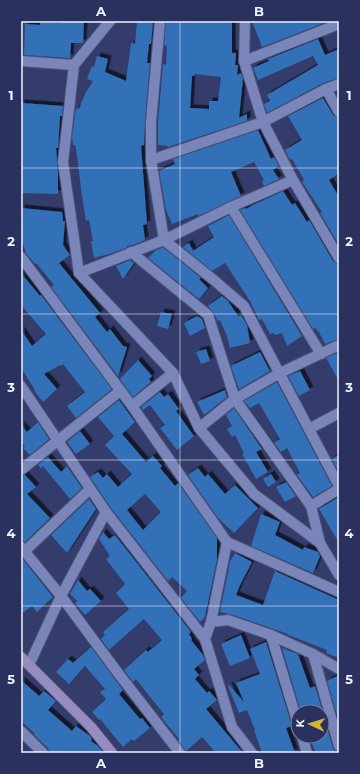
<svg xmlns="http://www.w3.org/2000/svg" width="360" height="774" viewBox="0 0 360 774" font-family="Montserrat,sans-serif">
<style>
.building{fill:#336fb7;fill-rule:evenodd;filter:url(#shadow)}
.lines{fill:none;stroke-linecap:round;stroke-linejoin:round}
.minor-casing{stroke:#4f5478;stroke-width:12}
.secondary-casing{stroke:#4f5478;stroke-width:12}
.minor{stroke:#7a86ba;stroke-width:10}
.secondary{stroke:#968cbf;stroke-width:10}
.grid{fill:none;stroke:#f0f3ff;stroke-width:1;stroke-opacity:0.55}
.neatline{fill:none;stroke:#f0f3ff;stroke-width:1.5}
.grid-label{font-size:13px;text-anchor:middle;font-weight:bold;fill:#f0f3ff}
</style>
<defs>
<filter id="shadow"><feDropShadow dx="3.5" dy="-3.5" stdDeviation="0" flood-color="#0009"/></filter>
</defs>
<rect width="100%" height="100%" fill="#343c6b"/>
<g class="building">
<path d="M62,21h22l-1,22h-12l-1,15 -46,-3 1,-31 15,1v-2h22z"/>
<path d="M137,21h16l-2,23h-2l-2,19h3l-5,58 -1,24 -3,1 6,78 -4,1 2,15 -12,5 -6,1 -1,2 -17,6 -15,4 -3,-17h2l-4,-21 -3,1 -4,-25 -6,-48 -1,-3h-2l-1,-8 4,-29 3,1 6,-15 8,-13 -6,-2 5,-13 2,1 3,-11 11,3 -3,13 21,9 5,-38 4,1z"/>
<path d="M166,21h66v32h4l-1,12h3l-1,10 4,-2 2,5 -4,40 8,-4v7l-79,26 -1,-1 -9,-1v-23l5,-58 3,1 1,-19 -3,-1zM195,74l26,3 -3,24h-9v8l-19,-1 2,-32h2z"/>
<path d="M252,21h77l-67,26z"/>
<path d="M318,39l7,16 14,-6v29l-16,5 -56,30 -3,-9 6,-3 -3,-6 51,-30 -5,-9 -55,24 -5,-12 16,-7 -1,-2z"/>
<path d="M323,98l10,17 6,3v55l-10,7 10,17v48l-19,-32 2,-1 -20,-30 2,-2 -12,-21 -2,1 -5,-10 17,-10 -14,-24z"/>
<path d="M21,103l42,3 -1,10h-2l-2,32h-2l2,27v19l-37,-1z"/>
<path d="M258,130l13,29 3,-2 5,9 -6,4 6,9 -15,7 -2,-5 2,-1 -10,-18 -23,10 10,24 -43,20v-2l-26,10 -6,-14 -7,-39 16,-7 -2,-5z"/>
<path d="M283,191l9,14 3,-2 12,19 2,-2 24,41 6,3v75l-14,5 -6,-12 -4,-4 -2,1 -73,-119 6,-2v1l7,-4z"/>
<path d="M21,208l41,4 1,9h2l-2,24 7,10 -11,8 41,50 -5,4 12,15 3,-3 13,17 4,1 -9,29 -67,-89 3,-2 -18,-22 -1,1 -9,-11 -5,-15z"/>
<path d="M229,215l73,121 -15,10 -5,-13 -7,2 -2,-2 -3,1 -8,-15 -3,1 -9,-19 -25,-38 -13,8 -29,-24 6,-4 4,8 21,-14 -6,-11z"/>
<path d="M163,247l38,31 -2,1 9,9 -9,11 -51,-41 8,-8z"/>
<path d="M130,260l4,3 -11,16 -7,-13z"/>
<path d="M21,273l19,23 1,-1 71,94 -36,29 -9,-12 18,-14 -22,-28 -2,2 -1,-1 -16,9 13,15 -14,13 -9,-11 1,-1 -14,-22v-38l11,16 14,-12 -25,-29z"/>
<path d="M222,296l6,5 10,15 3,-1 6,10 3,18 -20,5 -3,-12 -7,-16 -2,1 -1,-1 -3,-7 -6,-7z"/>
<path d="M161,312l11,2 -4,15 -11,-3z"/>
<path d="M197,316l5,3 3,9 -15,8 -6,-13z"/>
<path d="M206,349l4,12 -9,3 -5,-12z"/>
<path d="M260,352l10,19 -31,18 -8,-23z"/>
<path d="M339,352v29l-13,-23z"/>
<path d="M138,360l14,16 -3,3 2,3 -18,15 -13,-18z"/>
<path d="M300,371l10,19 -11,6 -11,-20z"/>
<path d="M277,382l55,104 -19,11 -16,-22 3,-2 -13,-25 -6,4 -7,-9 6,-4 -21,-36 -9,5 -6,-7z"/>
<path d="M225,390l2,7 -23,18 -7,-13z"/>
<path d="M160,392l4,5 4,-3 11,15 -3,2 18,25 -17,14 -17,-22 5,-3 -15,-20 -7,5 -2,-3z"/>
<path d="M119,400l16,22 -13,12 24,28 7,-6 9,10 -2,2 15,18 3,-3 39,55v22l-12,57 -5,5 -19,-24 6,-7 -15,-14 -4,4 -57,-73 -21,-31 8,-5 5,6 4,-4 11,13 14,-13 -27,-29 9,-9 -16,-19zM145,494l16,18 -18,18 -16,-20z"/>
<path d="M234,408l28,41 -6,3 12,20 -12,7 -14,-25 2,-1 -9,-18 -3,2 -5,-8 5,-3 -6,-11z"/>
<path d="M38,422l11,17 -19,16 -7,-7 2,-2 -4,-4v-18l6,8z"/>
<path d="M80,431l10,13 -14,10 -9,-12z"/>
<path d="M339,455v17l-7,-13z"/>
<path d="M48,457l13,15 6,-6 15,22 -12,11 -27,-33 -2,2 -3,-3z"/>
<path d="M198,468l7,9 3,-3 17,20 10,-9 23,23 -24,25 -16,-15 -30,-43z"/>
<path d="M271,474l5,8 -8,5 -5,-8z"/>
<path d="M25,475l11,12 -9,7 23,24 -25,24 -4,-1v-65z"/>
<path d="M286,482l10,14 -11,6 -9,-15z"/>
<path d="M339,497v46l-20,-34z"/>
<path d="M89,499l7,10 -29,44 -16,-18z"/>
<path d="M261,514l19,8 -5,13 28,15 1,-3 14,5 2,4 -7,17 -62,-27z"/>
<path d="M103,532l6,7 6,-4 76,97 -2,2 3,5 -1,1 12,15 2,5 -11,9 5,6 -4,4 12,14 2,-2 8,9 -11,9 37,44h-27l-14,-16 -16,14 -8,-11 1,-1 -18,-22 3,-3 -14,-17 -14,-18 -3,3 -9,-12 22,-20 2,2 14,-12 -18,-21 -35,31 -8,-11 4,-4 -2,-3 26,-23 -13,-16 9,-9 -19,-25 4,-3 -11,-17z"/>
<path d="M235,553l17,9 -12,23 -4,10 27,10 12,-34 64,29v58l-13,-5 1,-3 -41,-16h2l-55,-19 -13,-3 10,-50z"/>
<path d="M21,557l32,40 -16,15 -5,-6 -11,8z"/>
<path d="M78,580l9,11 3,-2 11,12 -16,14 -10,-12 2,-2 -7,-7z"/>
<path d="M241,635l9,23 -20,8 -9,-22z"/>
<path d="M266,642l26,84 -6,2 9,25h-33l-8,-23h1l-8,-20 -8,3 -11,-27 1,-1 15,17 -8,-19 24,-9 -10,-25z"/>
<path d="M91,647l32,43 -4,4 21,25 2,-1 8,10 -16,13 -2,-2 -9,8 -23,-28 -1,1 -7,-8 14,-13 -6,-7 5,-3 -20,-23 -16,18 -13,-12 12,-13 5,4z"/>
<path d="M282,648l16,6 12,34 5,-2 7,23 -8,3h-13z"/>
<path d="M339,675v47l-12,-41z"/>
<path d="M21,680l18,16 5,-5 12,10 -8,9 24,21 4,-5 14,10 2,3 -1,2 7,5 6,7h-53l-2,-1 -1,-4 -14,-13 1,-1 -14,-13z"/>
<path d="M322,710l11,38 2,3 4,2h-23l-4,-9 2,-1 -3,-7h11z"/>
</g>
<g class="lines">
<g class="minor-casing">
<g id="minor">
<path d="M110,21l-36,44 -11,97 16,111 94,100 26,55 55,66 66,49 19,32"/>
<path d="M160,21l-9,101v38l13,80 51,41 29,25 95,180"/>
<path d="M245,21l-1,40 19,61 30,58 46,78"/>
<path d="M21,61l53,4"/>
<path d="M244,61l95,-37"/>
<path d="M326,89l13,23"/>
<path d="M151,160l112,-38 63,-33 13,-5"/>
<path d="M231,207l90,147"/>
<path d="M131,252l77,63 27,84 76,107"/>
<path d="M21,257l111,149 95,136 112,50"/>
<path d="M79,273l85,-33 67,-33 62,-27"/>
<path d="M21,386l85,126 99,127 27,88 20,26"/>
<path d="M132,406l41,-33"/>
<path d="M199,428l36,-29 45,-26 59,-28"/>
<path d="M309,429l30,-16"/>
<path d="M21,470l99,-79"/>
<path d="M320,543l-9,-37 28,-17"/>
<path d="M21,547l40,49 57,77 62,80"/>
<path d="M25,551l65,-62"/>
<path d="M211,622l16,-80"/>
<path d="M271,635l27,89"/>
<path d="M205,639l6,-17 17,-2 43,15 42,19 26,15"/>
<path d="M313,654l26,92"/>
<path d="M29,665l32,-69 45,-84"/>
<path d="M21,731l22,22"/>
<path d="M302,736l5,17"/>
</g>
</g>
<g class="secondary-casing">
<path id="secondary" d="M21,657l70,70 21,26"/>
</g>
<use href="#minor" class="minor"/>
<use href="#secondary" class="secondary"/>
</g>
<path class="grid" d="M180,21v732M21,168h318M21,314h318M21,460h318M21,606h318"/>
<rect width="360" height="774" fill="none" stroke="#2a315f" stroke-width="44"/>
<g transform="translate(310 724) rotate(274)"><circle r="19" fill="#2a315f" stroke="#797f9f"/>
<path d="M0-3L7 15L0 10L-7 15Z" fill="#d5b534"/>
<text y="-6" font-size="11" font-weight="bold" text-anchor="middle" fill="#f0f3ff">K</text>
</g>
<rect x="22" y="22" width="316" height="730" class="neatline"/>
<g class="grid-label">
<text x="101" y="16">A</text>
<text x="259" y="16">B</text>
<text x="11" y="100">1</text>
<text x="349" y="100">1</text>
<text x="11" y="246">2</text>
<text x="349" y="246">2</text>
<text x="11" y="392">3</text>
<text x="349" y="392">3</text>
<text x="11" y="538">4</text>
<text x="349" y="538">4</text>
<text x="11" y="684">5</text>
<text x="349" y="684">5</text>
<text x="101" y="768">A</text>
<text x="259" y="768">B</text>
</g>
</svg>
